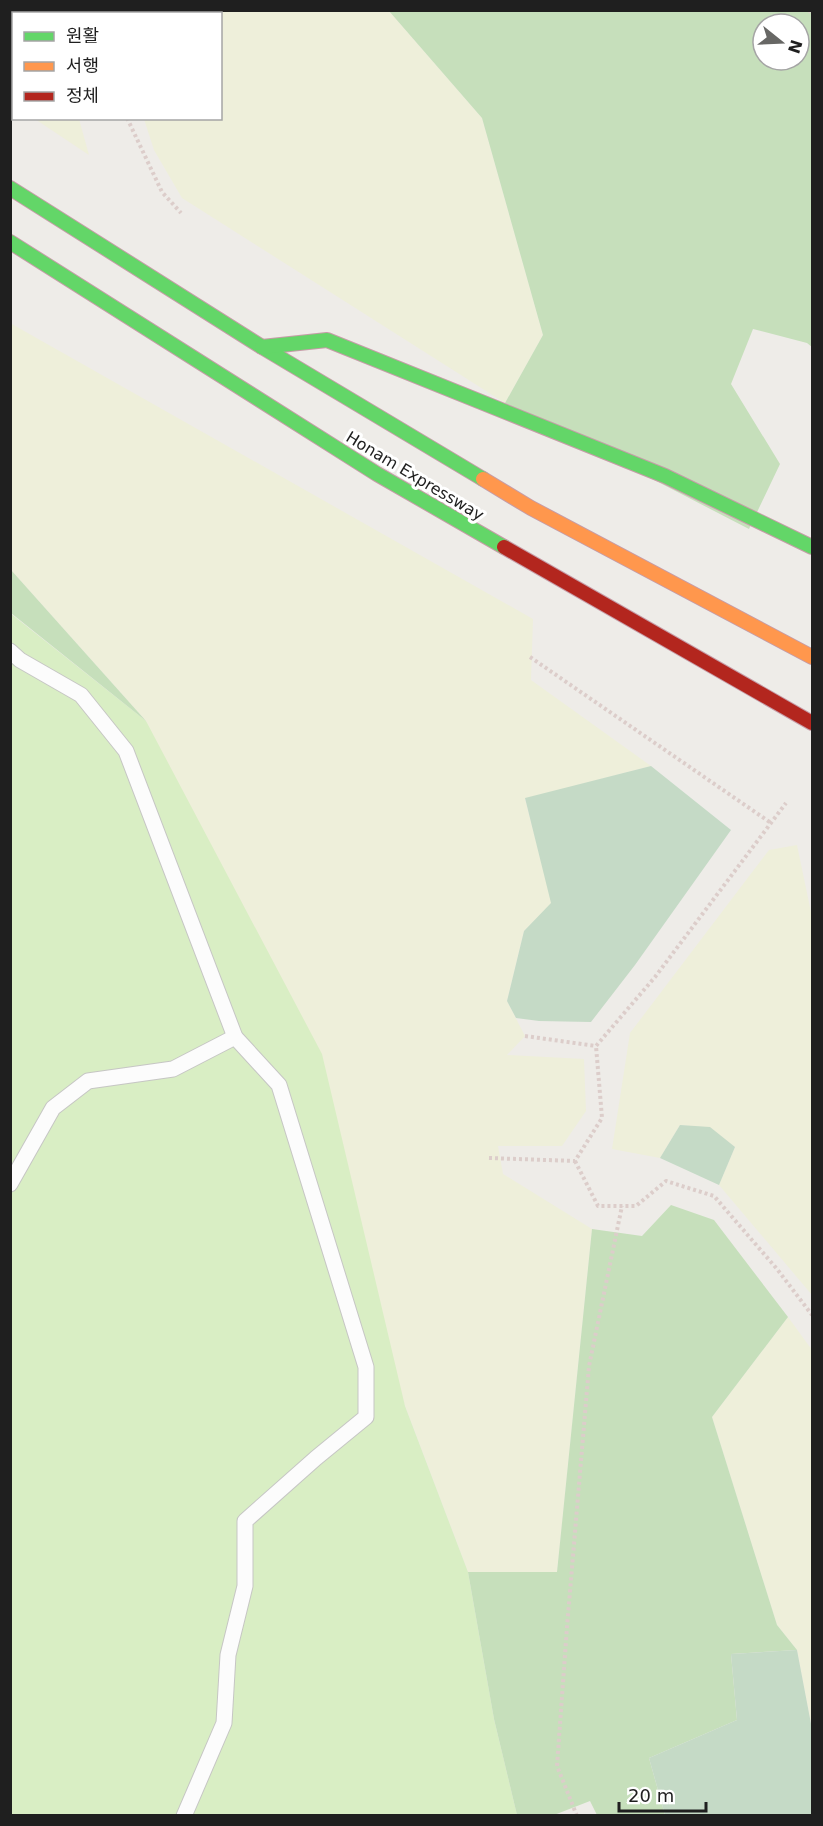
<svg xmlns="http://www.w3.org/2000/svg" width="823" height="1826" viewBox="0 0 823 1826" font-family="'DejaVu Sans','Noto Sans KR',sans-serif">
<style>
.farmland{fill:#eeefda}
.grass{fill:#d9eec4}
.forest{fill:#c6dfbb;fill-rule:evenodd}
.cemetery{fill:#c5dac6}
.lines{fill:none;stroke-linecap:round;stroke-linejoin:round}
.lane-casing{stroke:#c6c6c4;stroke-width:17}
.fast-casing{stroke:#c69ca7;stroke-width:16}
.slow-casing{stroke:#c69ca7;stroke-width:16}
.jam-casing{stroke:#c69ca7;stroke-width:16}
.path{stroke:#dccdca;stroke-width:4;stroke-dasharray:3 3;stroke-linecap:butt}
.lane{stroke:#fcfcfc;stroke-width:15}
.fast{stroke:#63d668;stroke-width:14}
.slow{stroke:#ff974d;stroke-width:14}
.jam{stroke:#b3261e;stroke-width:14}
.labels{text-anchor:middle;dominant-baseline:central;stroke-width:6;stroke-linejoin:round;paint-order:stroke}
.street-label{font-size:16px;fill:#1f1f1f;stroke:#fff}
</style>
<rect width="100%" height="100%" fill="#eeece8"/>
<g class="farmland">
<path d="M11,10l40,1 1,2 -38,1 -1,89 -3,-2z"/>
<path d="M113,11h276l93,107 61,217 -38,68 -323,-205 -28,-48 -10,-31 76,-1v-104h-106z"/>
<path d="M35,119h44l10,36z"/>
<path d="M10,323l523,296 -2,61 120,86 -126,33 27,104 -28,28 -17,70 18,35 -18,19 77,4 2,52 -24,35h-64l5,28 89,55 -35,343h-89l-322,-851 -135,-151z"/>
<path d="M797,845l15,72v378l-93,-110 16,-38 -25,-19 -30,-3 -20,33 -48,-9 18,-116 139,-183z"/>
<path d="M788,1317l24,33v379l-15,-79 -20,-25 -65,-208z"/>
</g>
<path class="grass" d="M10,613l136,108 176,333 83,352 63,166 26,147 23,96h-506z"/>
<g class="forest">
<path d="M389,11h423v336l-5,-4 -54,-14 -22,55 49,80 -31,65 -244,-126 38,-68 -61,-217zM763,24h36v36h-36z"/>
<path d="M10,570h1l135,151 -135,-108z"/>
<path d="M671,1205l43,15 74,97 -76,100 65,208 20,25 -66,4 6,66 -88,38 16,57h-68l-7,-14 -36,14h-37l-23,-96 -26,-147h89l35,-343 50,7z"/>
</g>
<g class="cemetery">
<path d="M651,766l80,64 -96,135 -44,57 -52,-1 -23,-3 -9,-17 17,-70 27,-28 -26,-105z"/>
<path d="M680,1125l30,2 25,20 -16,38 -59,-27z"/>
<path d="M797,1650l15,79v86h-147l-16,-57 88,-38 -6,-66z"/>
</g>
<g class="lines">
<g class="lane-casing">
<g id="lane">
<path d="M10,651l10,9 61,35 45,56 109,286 44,48 87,282v50l-50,41 -71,63v65l-17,69 -4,68 -40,93"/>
<path d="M10,1184l43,-76 35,-27 85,-12 62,-32"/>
</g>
</g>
<g class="fast-casing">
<g id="fast">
<path d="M10,188l252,159 221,132"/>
<path d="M10,242l367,232 127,73"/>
<path d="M262,347l65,-7 338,136 147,71"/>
</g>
</g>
<g class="slow-casing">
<path id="slow" d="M483,479l48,29 281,149"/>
</g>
<g class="jam-casing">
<path id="jam" d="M504,547l308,176"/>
</g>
<g class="path">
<path d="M98,10l1,4"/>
<path d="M809,10l3,4"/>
<path d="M127,118l35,74 19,21"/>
<path d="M530,657l241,166"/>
<path d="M525,1036l71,10 59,-69 131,-174"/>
<path d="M489,1158l86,3 27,-43 -6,-72"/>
<path d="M575,1161l23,45h38l30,-25 48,15 63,73 35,46"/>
<path d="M577,1816l-20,-50 10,-139 22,-261 33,-160"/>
</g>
<use href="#lane" class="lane"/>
<use href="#fast" class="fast"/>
<use href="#slow" class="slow"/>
<use href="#jam" class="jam"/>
</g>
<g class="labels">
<g class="street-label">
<text transform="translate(415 476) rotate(31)">Honam Expressway</text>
</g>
</g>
<rect width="823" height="1826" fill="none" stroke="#1f1f1f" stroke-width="24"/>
<rect x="12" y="12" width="210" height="108" fill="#ffffff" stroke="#a5a5a5" stroke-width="1.5"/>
<rect x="24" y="32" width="30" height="9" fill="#63d668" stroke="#a5a5a5" stroke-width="1.5"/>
<text x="66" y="42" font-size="18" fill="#1f1f1f">원활</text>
<rect x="24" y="62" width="30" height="9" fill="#ff974d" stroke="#a5a5a5" stroke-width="1.5"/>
<text x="66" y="72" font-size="18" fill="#1f1f1f">서행</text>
<rect x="24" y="92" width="30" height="9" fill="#b3261e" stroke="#a5a5a5" stroke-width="1.5"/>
<text x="66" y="102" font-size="18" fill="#1f1f1f">정체</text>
<g transform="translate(781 42) rotate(108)"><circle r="28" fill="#ffffff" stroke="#a5a5a5" stroke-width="1.5"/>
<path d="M0-4.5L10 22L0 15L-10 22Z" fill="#676765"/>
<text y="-9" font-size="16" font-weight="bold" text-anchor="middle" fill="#1f1f1f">N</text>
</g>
<path d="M619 1802v9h87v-9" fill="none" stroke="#1f1f1f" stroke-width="3"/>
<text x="628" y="1802" font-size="18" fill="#1f1f1f" stroke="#ffffff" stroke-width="4.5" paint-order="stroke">20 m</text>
</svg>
